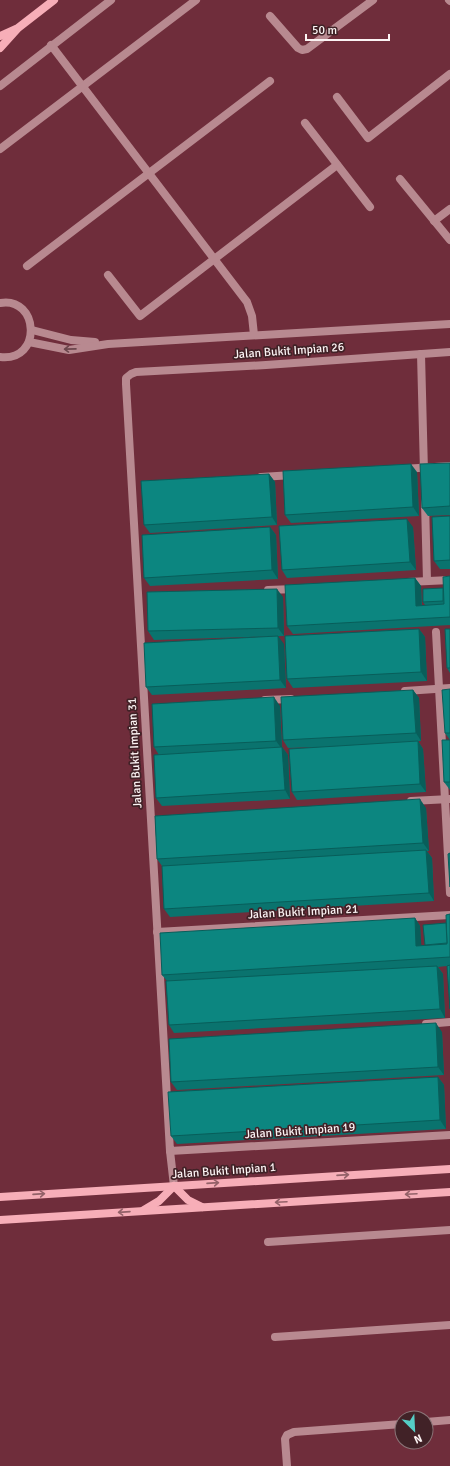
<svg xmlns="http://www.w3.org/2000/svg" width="450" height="1466" viewBox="0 0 450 1466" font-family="Signika,sans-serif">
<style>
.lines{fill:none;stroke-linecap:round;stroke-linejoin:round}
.street{stroke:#b88990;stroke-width:8}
.secondary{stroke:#f7aeb8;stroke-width:8}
.wall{fill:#0a736e}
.shaded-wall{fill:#085e5a}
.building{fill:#0c8680;stroke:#085e5a}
.oneway{stroke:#6b464c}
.oneway2{stroke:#936168}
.labels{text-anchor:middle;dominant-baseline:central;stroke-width:3.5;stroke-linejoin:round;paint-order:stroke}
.street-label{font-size:12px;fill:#fbf3f3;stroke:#412227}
</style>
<rect width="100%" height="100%" fill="#6f2d3b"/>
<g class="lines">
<g class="street">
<path d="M449,0l1,1"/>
<path d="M270,16l28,32 4,2 5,-1 66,-49"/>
<path d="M51,45l196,257 5,14 2,19"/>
<path d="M0,86l111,-86"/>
<path d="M337,97l31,41 82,-64"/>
<path d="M305,123l65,84"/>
<path d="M0,149l196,-149"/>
<path d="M400,179l50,61"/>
<path d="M434,221l16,-12"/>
<path d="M27,266l243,-185"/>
<path d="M108,275l32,41 197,-151"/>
<path d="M0,303c39,-7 43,59 0,54"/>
<path d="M32,330l39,10 24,2"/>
<path d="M29,342l40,8 39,-6 342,-20"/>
<path d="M450,352l-184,13 -130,7 -5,2 -5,4v6l44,767 280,-16"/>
<path d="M421,354l3,118"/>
<path d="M403,469l47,-3"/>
<path d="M261,477l32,-2"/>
<path d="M425,502l2,79"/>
<path d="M408,582l42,-2"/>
<path d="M268,590l27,-1"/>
<path d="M436,632l14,261"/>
<path d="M405,691l45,-3"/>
<path d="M265,700l26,-1"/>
<path d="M411,801l39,-2"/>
<path d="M157,932l293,-17"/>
<path d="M426,1024l24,-2"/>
<path d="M170,1151l4,35"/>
<path d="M268,1242l182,-12"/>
<path d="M275,1337l175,-12"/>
<path d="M426,1422l24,-2"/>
<path d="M287,1466l-2,-27 2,-4 7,-3 108,-8"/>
</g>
<g class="secondary">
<path d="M0,36l16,-7"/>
<path d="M0,48l18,-20 36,-28"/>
<path d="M174,1186l14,14 14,7"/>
<path d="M0,1197l450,-28"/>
<path d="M144,1210l15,-9 15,-15"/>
<path d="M0,1220l450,-28"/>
</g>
</g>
<g class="wall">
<path d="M450,463v52l-22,1 -6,-8z"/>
<path d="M417,472l2,44 -128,7 -6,-8z"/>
<path d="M269,474l6,8 2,43 -127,8 -6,-8z"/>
<path d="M450,516v53h-10l-6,-8z"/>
<path d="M270,527l6,8 2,44 -128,7 -6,-8z"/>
<path d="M413,527l3,43 -129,8 -5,-8z"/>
<path d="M450,576v49l-157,9 -6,-8 128,-48 6,8 1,19h3l-2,-3 20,-12z"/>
<path d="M283,597l1,39 -130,4 -6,-9z"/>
<path d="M419,629l6,8 2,44 -134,7 -6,-9z"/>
<path d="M450,629v44l-3,-5z"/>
<path d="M284,644l2,44 -134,7 -6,-8z"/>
<path d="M450,689v101l-6,-8 6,-42 -5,-7z"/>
<path d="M413,690l6,8 2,43h-3l5,8 3,43 -129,8 -5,-8 25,-45 -29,1 -5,-8z"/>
<path d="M280,706l2,41 6,8 2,44 -128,7 -6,-8 3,-43 -5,-8z"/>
<path d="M426,808l3,43h-2l5,7 2,43 -264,16 -6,-8 -2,-43 -5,-7z"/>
<path d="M450,914v95l-3,-43 -9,1 5,7 2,44 -271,15 -5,-8 -2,-44 -5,-6 253,-57 5,8 1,19h4l21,-21z"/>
<path d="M442,1032l2,43 -267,15 -6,-8z"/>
<path d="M438,1077l6,8 2,44 -269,15 -6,-8z"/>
</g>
<g class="shaded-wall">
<path d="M411,464l6,8 2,44 -6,-9z"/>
<path d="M269,474l6,8 2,43 -5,-8z"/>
<path d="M407,519l6,8 3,43 -6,-8z"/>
<path d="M270,527l6,8 2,44 -6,-9z"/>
<path d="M415,578l6,8 1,28 -6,-8z"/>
<path d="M277,589l6,8 1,39 -6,-8z"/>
<path d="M419,629l6,8 2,44 -6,-9z"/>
<path d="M278,636l6,8 2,44 -6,-8z"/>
<path d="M413,690l6,8 2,43 -5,-8z"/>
<path d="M274,697l6,9 2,43 -6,-8z"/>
<path d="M418,741l5,8 3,43 -6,-8z"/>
<path d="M282,747l6,8 2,44 -5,-9z"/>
<path d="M420,799l6,9 3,43 -6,-8z"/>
<path d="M426,850l6,8 2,43 -5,-8z"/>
<path d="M415,918l5,8 2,28 -6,-8z"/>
<path d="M437,966l6,8 2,44 -5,-9z"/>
<path d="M436,1023l6,9 2,43 -6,-8z"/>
<path d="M438,1077l6,8 2,44 -6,-9z"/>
</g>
<g class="building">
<path d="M450,463v43l-28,2 -2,-44z"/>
<path d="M411,464l2,43 -128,8 -2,-44z"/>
<path d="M269,474l3,43 -128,8 -3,-44z"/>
<path d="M450,516v44l-16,1 -2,-44z"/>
<path d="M407,519l3,43 -128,8 -3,-44z"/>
<path d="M270,527l2,43 -128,8 -2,-43z"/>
<path d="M450,576v41l-163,9 -2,-41 130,-7 1,28 28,-2 -1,-27z"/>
<path d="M443,588v13l-20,1v-13z"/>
<path d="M277,589l1,39 -130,3 -1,-39z"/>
<path d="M419,629l2,43 -134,7 -2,-43z"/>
<path d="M445,629h5v39h-3z"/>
<path d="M278,636l2,44 -134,7 -2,-44z"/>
<path d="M450,689v44h-5l-3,-43z"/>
<path d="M413,690l3,43 -133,7 -2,-43z"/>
<path d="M274,697l2,44 -122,6 -2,-43z"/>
<path d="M442,740h8v42h-6z"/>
<path d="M418,741l2,43 -128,8 -3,-43z"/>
<path d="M282,747l3,43 -129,8 -2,-43z"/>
<path d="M420,799l3,44 -266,16 -2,-43z"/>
<path d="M426,850l3,43 -265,16 -2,-43z"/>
<path d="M450,853v34l-2,-33z"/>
<path d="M450,914v43l-288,18 -2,-42 255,-15 1,28 31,-2 -1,-29z"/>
<path d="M446,923l1,20 -22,2 -2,-20z"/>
<path d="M450,965v44l-3,-43z"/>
<path d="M437,966l3,43 -271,16 -3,-44z"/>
<path d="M436,1023l2,44 -267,15 -2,-43z"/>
<path d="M438,1077l2,43 -269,16 -3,-44z"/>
</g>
<defs><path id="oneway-shaft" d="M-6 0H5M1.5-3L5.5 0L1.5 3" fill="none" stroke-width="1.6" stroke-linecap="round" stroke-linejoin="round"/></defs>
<use class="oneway" href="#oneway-shaft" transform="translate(70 349) rotate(179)"/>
<g class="oneway2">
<use href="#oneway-shaft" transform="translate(343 1175) rotate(-4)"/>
<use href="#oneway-shaft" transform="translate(213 1183) rotate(-4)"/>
<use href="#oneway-shaft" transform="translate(39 1194) rotate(-4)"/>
<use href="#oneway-shaft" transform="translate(411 1194) rotate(177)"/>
<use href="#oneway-shaft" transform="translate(281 1202) rotate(177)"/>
<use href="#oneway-shaft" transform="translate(124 1212) rotate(176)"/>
</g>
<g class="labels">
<g class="street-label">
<text transform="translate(289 351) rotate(-4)">Jalan Bukit Impian 26</text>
<text transform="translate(135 753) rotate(-93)">Jalan Bukit Impian 31</text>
<text transform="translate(303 912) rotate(-3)">Jalan Bukit Impian 21</text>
<text transform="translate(300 1131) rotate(-4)">Jalan Bukit Impian 19</text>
<text transform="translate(224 1171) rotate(-4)">Jalan Bukit Impian 1</text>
</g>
</g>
<g transform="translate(414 1430) rotate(156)"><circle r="19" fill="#412227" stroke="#8b7679"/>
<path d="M0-3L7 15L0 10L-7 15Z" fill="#55cec6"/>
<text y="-6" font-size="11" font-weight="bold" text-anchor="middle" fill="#fbf3f3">N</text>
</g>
<path d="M306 34v6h83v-6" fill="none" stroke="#fbf3f3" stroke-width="2"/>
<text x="312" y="34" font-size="12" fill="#fbf3f3" stroke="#412227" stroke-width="3" paint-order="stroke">50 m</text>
</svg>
